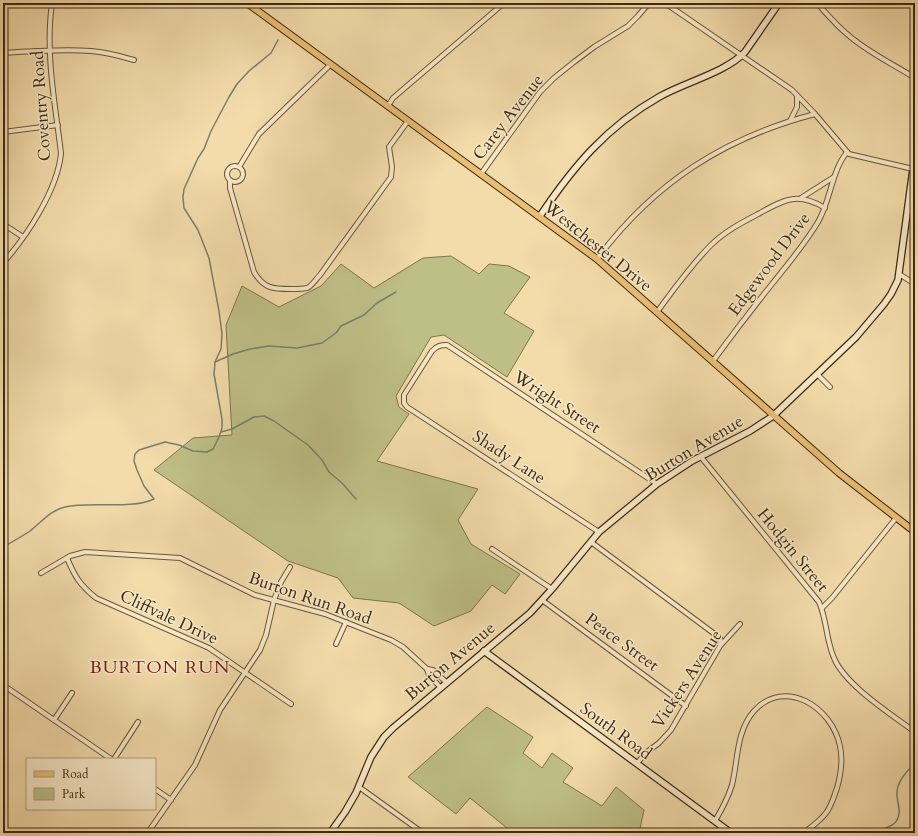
<svg xmlns="http://www.w3.org/2000/svg" width="918" height="836" viewBox="0 0 918 836" font-family="Cardo,serif">
<style>
.green{fill:#bebf86;stroke:#7e754c}
.lines{fill:none;stroke-linecap:round;stroke-linejoin:round}
.stream{stroke:#788072;stroke-width:1.5}
.street-casing{stroke:#6b5739;stroke-width:6}
.secondary-casing{stroke:#3e2b13;stroke-width:8}
.primary-casing{stroke:#3e2b13;stroke-width:8}
.street{stroke:#f7e8c8;stroke-width:4}
.secondary{stroke:#f7e8c8;stroke-width:5.5}
.primary{stroke:#eabe75;stroke-width:6}
.labels{text-anchor:middle;dominant-baseline:central;stroke-width:3;stroke-linejoin:round;paint-order:stroke}
.street-label{font-size:17px;fill:#3e2b13;stroke:#f7e8c8}
.neighbourhood-label{font-size:18px;letter-spacing:1px;fill:#7a1f14;stroke:#f7e8c8}
</style>
<rect width="100%" height="100%" fill="#f3dbaa"/>
<filter id="stains"><feTurbulence type="fractalNoise" baseFrequency=".005" numOctaves="4"/><feColorMatrix values="0 0 0 0 .2 0 0 0 0 .09 0 0 0 0 .02 0 0 0 .5 -.17"/></filter>
<radialGradient id="worn" r=".72"><stop offset=".6" stop-color="#630" stop-opacity="0"/><stop offset="1" stop-color="#630" stop-opacity=".3"/></radialGradient>
<g class="green">
<path d="M451,256l28,18 10,-10 20,2 21,11 -26,36 30,18 -27,46 -63,-42 -13,2 -35,59 3,11 10,7 -32,47 101,28 -20,31 13,24 49,30 -15,20 -13,-9 -21,26 -37,15 -35,-23 -46,-5 -15,-20 -50,-17 -134,-91 39,-32 39,-3 -6,-110 16,-39 37,21 42,-21 20,-22 33,24 49,-30z"/>
<path d="M487,707l46,30 -10,16 19,15 10,-15 21,15 -10,14 39,24 14,-19 28,23 -5,23h-126l-43,-35 -14,16 -48,-37z"/>
</g>
<g class="lines">
<g class="stream">
<path d="M215,362l18,-8 17,-5 19,-3 28,2 25,-5 14,-10 5,-7 23,-11 13,-12 19,-11"/>
<path d="M221,432l11,-3 22,-12 10,-1 10,5 34,24 14,15 7,12 13,11 14,16"/>
<path d="M3,547c9,-5 18,-10 27,-16 12,-9 19,-20 35,-24 26,-6 65,3 89,-8l-10,-13 -7,-16 -3,-9 1,-7 4,-4 26,-8 14,3 14,6 14,1 6,-3 6,-12 3,-9v-9l-8,-45 1,-12 6,-13 1,-15 -3,-23 -10,-53 -11,-28 -14,-22 -1,-11 1,-8 14,-31 6,-9 7,-18 18,-34 8,-13 12,-13 22,-18 7,-13"/>
<path d="M877,833c6,-6 16,-5 20,-13 5,-8 0,-17 0,-25 -1,-12 9,-24 18,-31"/>
</g>
<g class="street-casing">
<g id="street">
<path d="M665,3l127,87 23,24 34,40 64,15"/>
<path d="M817,3c10,11 19,22 30,31 20,18 46,30 68,44"/>
<path d="M3,53c29,-2 59,-4 88,-2 14,1 29,5 43,9"/>
<path d="M388,106l5,-8 111,-95"/>
<path d="M790,121l7,-14v-10"/>
<path d="M3,132l55,-7"/>
<circle cx="235" cy="174" r="8"/>
<path d="M239,167l20,-33 72,-70"/>
<path d="M481,174l59,-82 14,-14 20,-16 20,-15 34,-21 10,-10 11,-13"/>
<path d="M230,181v7l24,84c10,17 19,17 37,17 5,0 11,0 16,-1 5,-2 9,-9 13,-13l71,-98 1,-10 -3,-20 19,-26"/>
<path d="M801,198l33,-21"/>
<path d="M3,224l20,13"/>
<path d="M597,259c57,-76 126,-121 218,-145"/>
<path d="M3,263c24,-27 55,-74 58,-110 -6,-50 -16,-100 -9,-150"/>
<path d="M899,274l16,10"/>
<path d="M657,312c17,-23 34,-47 54,-67 14,-14 32,-23 49,-32 25,-14 38,-21 65,-5"/>
<path d="M713,361c19,-26 39,-52 59,-77 16,-20 33,-40 46,-62 13,-22 13,-50 29,-70"/>
<path d="M817,374l13,13"/>
<path d="M701,457l118,145c8,18 7,38 15,56 11,27 57,56 81,74"/>
<path d="M599,532l-192,-125 -3,-4v-8l28,-44c5,-5 8,-6 15,-6l210,139"/>
<path d="M591,542l129,96 1,4 -1,3"/>
<path d="M492,549l60,40"/>
<path d="M67,558c8,19 13,27 29,40l113,50 82,56"/>
<path d="M41,573l29,-17 15,-4 95,6 75,37 70,19 66,26 12,7 24,22 6,1 13,12"/>
<path d="M542,600l144,106"/>
<path d="M822,608l10,-10 64,-80"/>
<path d="M336,644l10,-22"/>
<path d="M427,669l2,6 11,12"/>
<path d="M3,685l108,74"/>
<path d="M54,720l18,-27"/>
<path d="M114,759l24,-37"/>
<path d="M637,763l10,-11 12,-9 12,-13 49,-84 20,-22"/>
<path d="M359,787l64,46"/>
<path d="M155,789l16,11"/>
<path d="M715,821c7,-12 13,-23 17,-36 6,-24 4,-54 22,-74 31,-34 78,-4 86,35 3,14 1,28 -3,42 -3,8 -5,17 -11,25 -6,8 -15,14 -22,20"/>
<path d="M151,828l44,-63 25,-55 40,-60 6,-15 8,-35 7,-18 9,-15"/>
</g>
</g>
<g class="secondary-casing">
<g id="secondary">
<path d="M540,216c33,-49 66,-89 119,-119 26,-15 66,-24 86,-45l34,-49"/>
<path d="M484,651l247,182"/>
<path d="M330,833l15,-21 11,-19 15,-36 13,-20 9,-9 137,-115 22,-24 47,-57 58,-48 35,-23 58,-30 23,-15 83,-79 28,-33 7,-10 7,-14 15,-111 2,-8"/>
</g>
</g>
<g class="primary-casing">
<path id="primary" d="M247,3l350,256 242,214 76,59"/>
</g>
<use href="#street" class="street"/>
<use href="#secondary" class="secondary"/>
<use href="#primary" class="primary"/>
</g>
<g class="labels">
<g class="street-label">
<text transform="translate(41 106) rotate(-94)">Coventry Road</text>
<text transform="translate(508 117) rotate(-52)">Carey Avenue</text>
<text transform="translate(598 246) rotate(39)">Westchester Drive</text>
<text transform="translate(769 264) rotate(-53)">Edgewood Drive</text>
<text transform="translate(557 402) rotate(33)">Wright Street</text>
<text transform="translate(694 448) rotate(-31)">Burton Avenue</text>
<text transform="translate(509 457) rotate(33)">Shady Lane</text>
<text transform="translate(793 550) rotate(51)">Hodgin Street</text>
<text transform="translate(310 598) rotate(19)">Burton Run Road</text>
<text transform="translate(169 617) rotate(25)">Cliffvale Drive</text>
<text transform="translate(622 642) rotate(36)">Peace Street</text>
<text transform="translate(450 661) rotate(-40)">Burton Avenue</text>
<text transform="translate(687 679) rotate(-57)">Vickers Avenue</text>
<text transform="translate(616 731) rotate(36)">South Road</text>
</g>
<g class="neighbourhood-label">
<text x="160" y="667">BURTON RUN</text>
</g>
</g>
<rect width="918" height="836" fill="none" stroke="#f3dbaa" stroke-width="16"/>
<rect x="4" y="4" width="910" height="828" fill="none" stroke="#3e2b13" stroke-width="2"/>
<rect x="8" y="8" width="902" height="820" fill="none" stroke="#3e2b13"/>
<rect x="26" y="758" width="130" height="52" fill="#f7e8c8" stroke="#ad9c80"/>
<rect x="34" y="771" width="20" height="6" fill="#eabe75" stroke="#ad9c80"/>
<text x="62" y="778" font-size="12" fill="#3e2b13">Road</text>
<rect x="34" y="788" width="20" height="12" fill="#bebf86" stroke="#ad9c80"/>
<text x="62" y="798" font-size="12" fill="#3e2b13">Park</text>
<rect width="100%" height="100%" filter="url(#stains)"/>
<rect width="100%" height="100%" fill="url(#worn)"/>
</svg>
